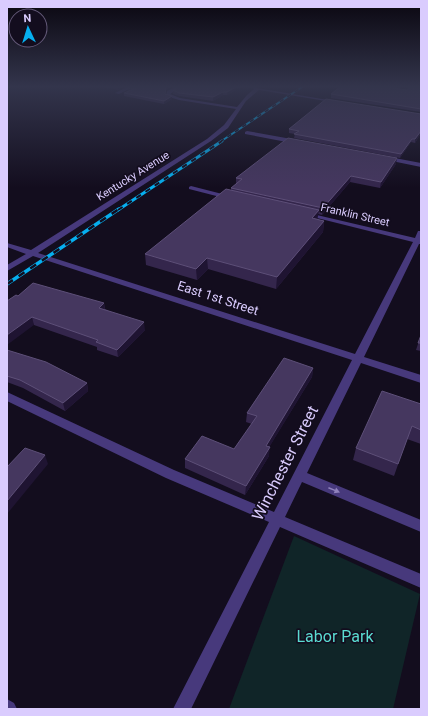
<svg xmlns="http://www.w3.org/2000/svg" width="428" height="716" viewBox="0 0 428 716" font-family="Roboto,sans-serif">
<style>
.green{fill:#102528}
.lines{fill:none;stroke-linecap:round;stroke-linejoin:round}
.minor{fill:#47397c;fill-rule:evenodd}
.rail-far2-casing{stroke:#06afef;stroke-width:2}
.rail-far1-casing{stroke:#06afef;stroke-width:3}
.rail-casing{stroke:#06afef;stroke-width:3.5}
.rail-far2{stroke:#130d1e;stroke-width:1.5;stroke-dasharray:4.5;stroke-linecap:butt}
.rail-far1{stroke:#130d1e;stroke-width:2;stroke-dasharray:5.5;stroke-linecap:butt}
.rail{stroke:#130d1e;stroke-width:2.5;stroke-dasharray:7;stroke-linecap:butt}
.wall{fill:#34264c}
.shaded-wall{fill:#1f1432}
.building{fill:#45375f;stroke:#5d4f78}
.oneway{fill:#9082bd}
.labels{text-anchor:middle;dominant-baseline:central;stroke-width:3.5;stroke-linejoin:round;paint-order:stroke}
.far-street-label{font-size:11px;fill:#daccfe;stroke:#130d1e}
.street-label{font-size:13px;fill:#daccfe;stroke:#130d1e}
.near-street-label{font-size:16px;fill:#daccfe;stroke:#130d1e}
.near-park-label{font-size:16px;fill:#5adbd1;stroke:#130d1e}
</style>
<rect width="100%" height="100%" fill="#130d1e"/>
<path class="green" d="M294,536l126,58 -27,115h-164z"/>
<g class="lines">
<g class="minor">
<path d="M127,87h6l-14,7 -4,-1z"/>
<path d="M175,87h6l-11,7 10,4 57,9 10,-12 7,-6 -3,-2 89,15 -2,1 -79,-13 -13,11 -18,27 -17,13 -173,112 317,101 58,-112 -112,-28 3,-2 111,26 3,-7h3v13h-2l-55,113 57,18v8l-60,-20 -54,110 114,47v12l-119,-50 -17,35 136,57v14l-141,-61 -89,182h-18l96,-187 -103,-44 -159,-77v-9l167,78 100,42 78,-152 -319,-104 -26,15v-6l19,-11 -19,-7v-4l24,7 176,-111 17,-14 12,-16 -57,-9 -13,-4 1,-5z"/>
<path d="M247,131l50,9 3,2 -3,2 -52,-10v-2z"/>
<path d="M384,156l37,7v4l-39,-8v-2z"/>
<path d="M191,186l43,11 1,1 -3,2 -43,-11v-2z"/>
<path d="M7,699l7,4 3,6h-10z"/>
</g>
<g class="rail-far2-casing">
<path id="rail-far2" d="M220,142l82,-55"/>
</g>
<g class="rail-far1-casing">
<path id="rail-far1" d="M118,210l104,-69"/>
</g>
<g class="rail-casing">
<path id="rail" d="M7,284l112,-75"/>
</g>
<use href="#rail-far2" class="rail-far2"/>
<use href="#rail-far1" class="rail-far1"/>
<use href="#rail" class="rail"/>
</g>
<g class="wall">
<path d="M105,87h18l-5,3z"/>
<path d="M241,87l-14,8h-4l-10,6 -34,-5 -6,-2v-4z"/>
<path d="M421,87v25l-90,-14v-4l76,-4z"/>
<path d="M128,88l38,3 -1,3 7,5 -8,5 -40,-8v-3l4,-2z"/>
<path d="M289,129l132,4 -6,10 -4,-1 -11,16 -106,-20 1,-4 -6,-1z"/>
<path d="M396,164l-16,24 -30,-6 -28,33 -4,-1 -1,6 7,1 -1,11 -47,57 -68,-20 -11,11 -51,-15 -1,-11 86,-64v-2l5,-4v-6z"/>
<path d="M18,296l86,7 1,6 40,21 -27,27 -21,-7v-3l-63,-22z"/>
<path d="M421,335v16l-5,-1z"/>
<path d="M7,350l80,33 1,8 -23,20 -42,-23 -16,-6z"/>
<path d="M313,368l-1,9 -43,70v9l-24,39 -60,-27v-9l49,-10 18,-25 -6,-2 1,-9z"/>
<path d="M421,404v40l-14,-5 -13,37 -41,-16 3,-12z"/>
</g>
<g class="shaded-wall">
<path d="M118,87h5l-5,3z"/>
<path d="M171,87l-5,4 -1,6v-9z"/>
<path d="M236,87h5l-14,8v-3z"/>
<path d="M223,92v3l-10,6v-4z"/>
<path d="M172,96v3l-8,5v-3z"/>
<path d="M421,131v2l-6,10v-4z"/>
<path d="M412,139l-1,3 -11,16 1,-4z"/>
<path d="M397,158l-1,6 -16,24 1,-6z"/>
<path d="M351,176l-1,6 -28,33 1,-7z"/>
<path d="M319,210l-2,11 -5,-3z"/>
<path d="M324,221l-1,11 -47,57 1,-12z"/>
<path d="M207,258l1,11 -11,11 -1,-11z"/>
<path d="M104,303l1,8 -6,-3z"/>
<path d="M32,317l2,8 -27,20v-10z"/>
<path d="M144,322l1,8 -27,27 -1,-7z"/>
<path d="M313,368l-1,9 -47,77 1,-8z"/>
<path d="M87,383l1,8 -23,20 -2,-8z"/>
<path d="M270,447l-1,9 -24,39 1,-9z"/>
<path d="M45,455l3,9 -41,50v-13z"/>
</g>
<g class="building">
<path d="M129,87h37l-1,7 7,2 -8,5 -40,-8 10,-4 -6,-1z"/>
<path d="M178,87h58l-9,5h-4l-10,5 -34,-4 -6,-3z"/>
<path d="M340,87h47l20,3 2,-3h12v22l-90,-15z"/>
<path d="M326,99l95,15v17l-6,8h-3l-11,15 -107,-20 5,-3 -10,-2z"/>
<path d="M288,138l109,20 -16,24 -30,-6 -28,32 -92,-20 11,-9 -6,-1z"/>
<path d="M226,189l93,21 -7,8 12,3 -47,56 -70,-19 -11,11 -51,-15z"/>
<path d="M33,283l71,20 -5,5 45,14 -27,28 -21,-8 2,-2 -66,-23 -25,18v-34l9,-6 2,1z"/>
<path d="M421,335v8h-3z"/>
<path d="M7,350l39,12 41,21 -24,20 -43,-23 -13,-4z"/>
<path d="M284,358l29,10 -47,78 4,1 -24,39 -61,-27 17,-23 32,13 23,-33 -10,-3z"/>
<path d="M382,391l39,13v26l-9,-4 -14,38 -42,-16z"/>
<path d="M25,448l20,7 -38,46v-34z"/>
</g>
<defs><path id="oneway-solid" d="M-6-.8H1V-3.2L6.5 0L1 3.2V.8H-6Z"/></defs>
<use class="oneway" href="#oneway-solid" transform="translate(334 490) rotate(22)"/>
<linearGradient id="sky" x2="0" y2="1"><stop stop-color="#0a0710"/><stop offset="0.46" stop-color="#33354c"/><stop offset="1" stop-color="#33354c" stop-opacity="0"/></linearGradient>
<rect width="428" height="188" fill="url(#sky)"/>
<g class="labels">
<g class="far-street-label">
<text transform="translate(133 176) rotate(-32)">Kentucky Avenue</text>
<text transform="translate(355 215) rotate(13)">Franklin Street</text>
</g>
<g class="street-label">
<text transform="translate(218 298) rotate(18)">East 1st Street</text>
</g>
<g class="near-street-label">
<text transform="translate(285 463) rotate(-63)">Winchester Street</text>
</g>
<g class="near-park-label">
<text x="335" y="636">Labor Park</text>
</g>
</g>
<rect width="428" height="716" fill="none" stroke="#daccfe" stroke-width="16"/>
<g transform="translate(28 28) rotate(356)"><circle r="19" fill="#130d1e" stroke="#635978"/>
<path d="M0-3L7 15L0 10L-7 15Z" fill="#06afef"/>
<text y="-6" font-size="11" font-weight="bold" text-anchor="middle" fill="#daccfe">N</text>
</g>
</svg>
